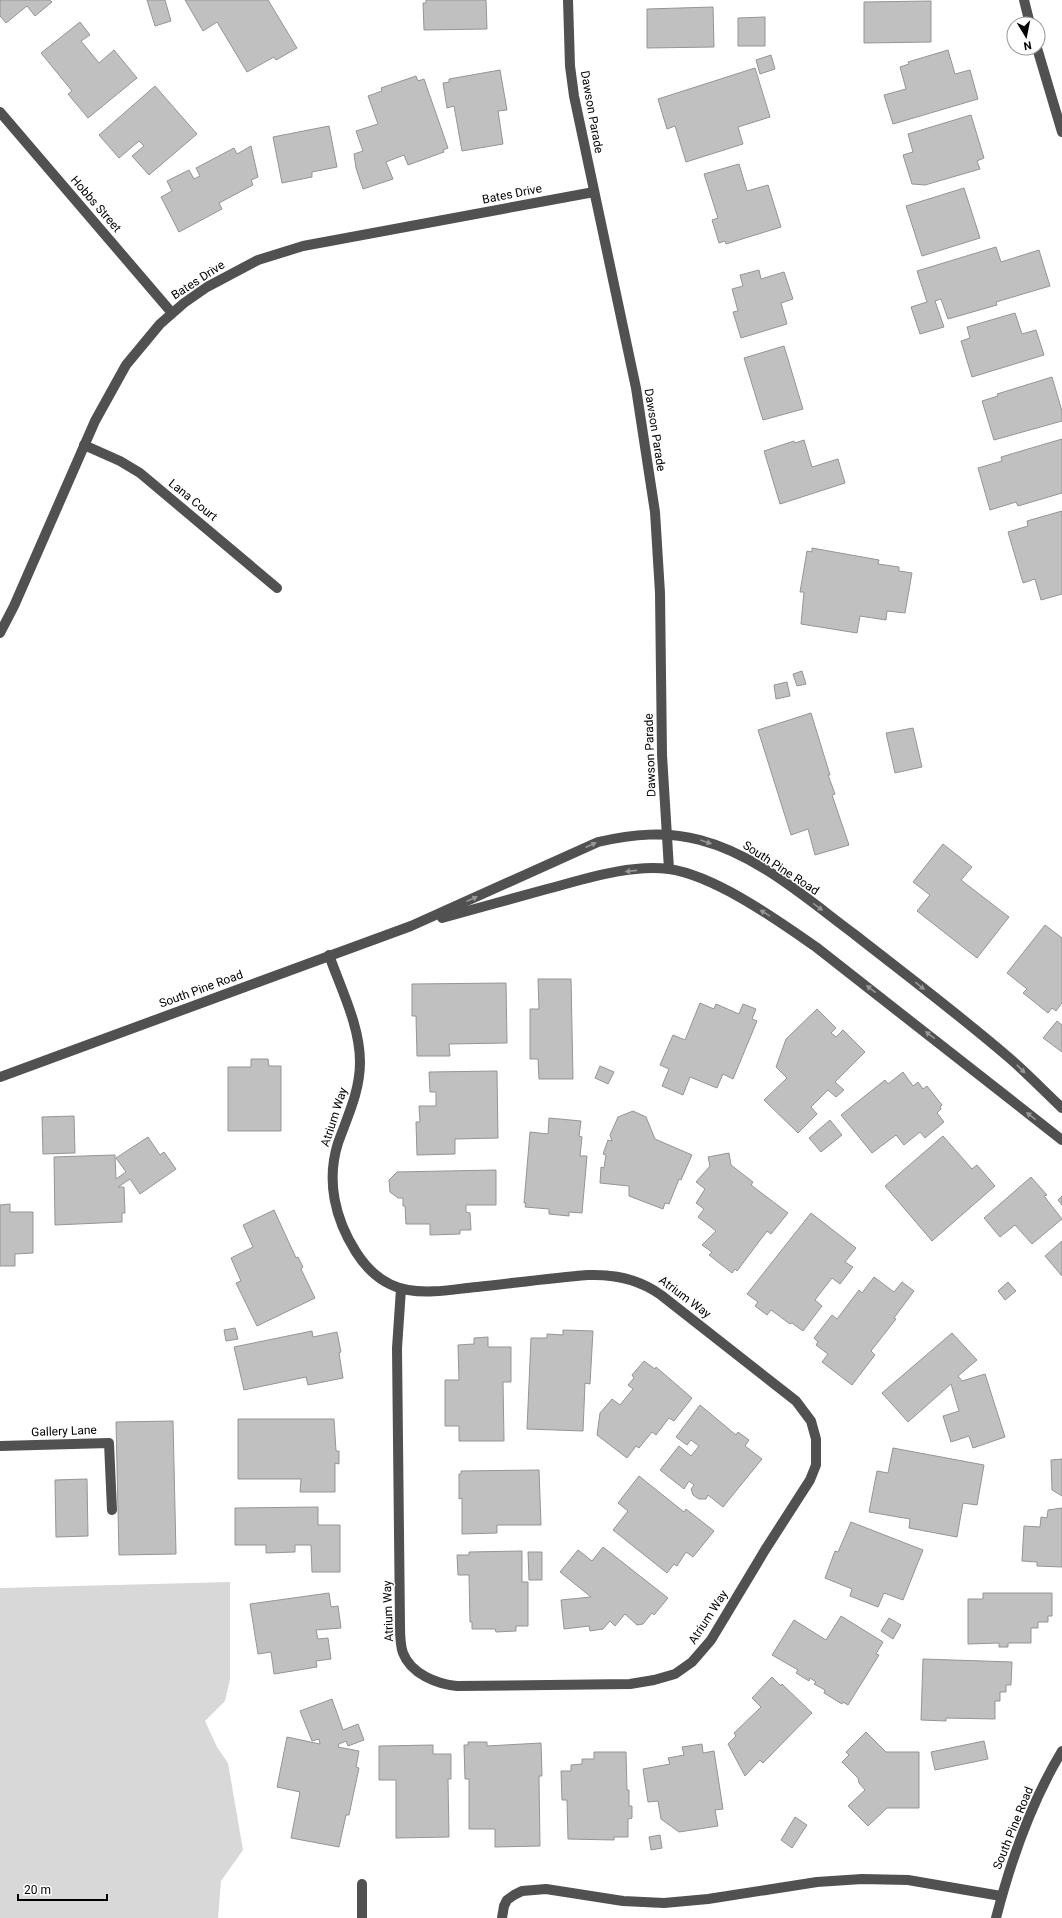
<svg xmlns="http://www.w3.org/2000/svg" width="1062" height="1918" viewBox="0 0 1062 1918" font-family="Roboto,sans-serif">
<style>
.green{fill:#d8d8d8}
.building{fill:#c0c0c0;stroke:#959595}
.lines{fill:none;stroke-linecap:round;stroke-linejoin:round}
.minor{stroke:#515151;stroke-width:10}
.oneway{fill:#979797}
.labels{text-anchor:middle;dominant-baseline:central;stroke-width:3;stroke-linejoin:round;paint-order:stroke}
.street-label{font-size:12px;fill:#000;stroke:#fff}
</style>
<rect width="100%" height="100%" fill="#fff"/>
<path class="green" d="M230,1582v97l-5,22 -20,20 12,26 11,16 15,87 -22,31 -3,37h-218v-330z"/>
<g class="building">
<path d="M0,0h50l2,2 -17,14 -8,-10 -21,17 -6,-7z"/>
<path d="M147,0h18l6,21 -16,5z"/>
<path d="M185,0h83l29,48 -21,12 -2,-3 -27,15 -30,-50 -14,9z"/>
<path d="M426,0h60l1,29 -63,1 -1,-27h3z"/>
<path d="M931,1v41l-67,1v-41z"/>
<path d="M713,7l1,40 -67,1v-39z"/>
<path d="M765,17v29h-27v-28z"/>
<path d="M80,22l10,13 -9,6 18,22 15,-13 23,28 -49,40 -20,-24 4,-3 -31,-38z"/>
<path d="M948,50l7,24 15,-4 8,29 -85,25 -9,-29 22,-6 -6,-22 9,-3 -1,-2z"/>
<path d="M771,55l4,14 -15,5 -4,-14z"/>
<path d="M755,68l15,49 -32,10 5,17 -57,18 -11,-36 -8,3 -9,-30z"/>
<path d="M500,70l7,40 -9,1 5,33 -41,7 -8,-45 -7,2 -4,-25 6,-1v-3z"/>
<path d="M416,76l2,5 6,-2 24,69 -5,2 1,2 -36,13 -4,-10 -18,7 7,17 -30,10 -7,-21 -2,-14 9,-3 -7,-20 22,-7 -10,-28 14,-5 -1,-3z"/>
<path d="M155,86l42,48 -48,41 -17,-19 12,-10 -5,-5 -20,17 -20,-23z"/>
<path d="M971,115l13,43 -7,3 3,8 -55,16 -13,-1 -9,-29 10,-3 -5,-18z"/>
<path d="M329,126l8,41 -25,5v5l-30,6 -9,-46z"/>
<path d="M251,146l7,31 -7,3 2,5 -34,18 3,6 -43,23 -18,-35 11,-6 -5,-10 22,-11 5,9 6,-3 -4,-8 38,-20 3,6z"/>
<path d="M739,164l8,27 21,-6 13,42 -55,17 -1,-3 -6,2 -7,-23 6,-2 -14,-44z"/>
<path d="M964,188l16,50 -58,18 -16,-50z"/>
<path d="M996,247l5,15 38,-12 11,36 -54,16 1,3 -49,14 -7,-20 -6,2 9,26 -24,7 -9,-27 16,-5 -10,-31z"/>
<path d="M759,270l2,9 23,-7 9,27 -12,4 6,21 -46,14 -8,-26 5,-1 -6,-22 11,-3 -3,-11z"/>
<path d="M1015,313l7,21 14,-4 8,25 -72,22 -11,-36 9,-3 -3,-11z"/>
<path d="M784,346l19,63 -40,11 -19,-62z"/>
<path d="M1052,377l10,34v10l-68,19 -12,-39 16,-5 -1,-2z"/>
<path d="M1062,439v54l-44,13 -2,-4 -26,8 -12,-42 24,-7 -1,-4z"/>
<path d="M804,440l8,27 26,-8 7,24 -65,21 -16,-53 30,-10 1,2z"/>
<path d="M1062,511v83l-21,6 -6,-21 -12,4 -15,-51 20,-6 -1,-5z"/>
<path d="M812,548l67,12 -1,4 21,3v4l13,2 -7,40 -18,-2 -1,9 -26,-4 -3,17 -56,-9 3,-32h-4l7,-41 5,1z"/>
<path d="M802,671l4,13 -9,2 -4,-12z"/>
<path d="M787,682l3,14 -14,3 -2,-14z"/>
<path d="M811,713l19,62h-2l7,19 -3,1 17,50 -34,10 -7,-26 -17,6 -33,-105z"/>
<path d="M913,728l9,39 -27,6 -9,-40z"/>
<path d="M943,844l29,23 -11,13 48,37 -32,41 -60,-47 13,-16 -17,-13z"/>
<path d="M1045,925l17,13v65l-6,8 -4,-3 -4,5 -25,-20 4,-4 -20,-16z"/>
<path d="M538,979h33l2,100h-34l-1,-20h-8v-50h9z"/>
<path d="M506,983l1,60 -58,1 1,12h-33l-1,-40h-4v-32z"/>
<path d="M700,1003l14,6 2,-5 23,10 4,-10 13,5 -4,10 5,2 -24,58 -10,-5 -6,14 -27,-11 -7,18 -21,-9 7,-17 -9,-4 13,-30 12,5z"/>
<path d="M817,1009l19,19 -5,5 5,4 7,-7 22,22 -30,30 9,8 -8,7 -8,-7 -17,17 6,7 -19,19 -34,-33 23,-22 -11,-11 10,-28z"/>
<path d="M1057,1021l5,4v27l-19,-14z"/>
<path d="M251,1059h17l1,7h12v65h-53v-64h23z"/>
<path d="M600,1066l14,6 -6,12 -13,-6z"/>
<path d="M497,1071l1,67 -43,1v15l-38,1 -1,-33h4l-1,-16h17v-14h-6l-1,-20z"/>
<path d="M903,1072l10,14 5,-4 5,7 4,-3 15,19 -2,2 1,2 -4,4 7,9 -19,16 -5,-6 -16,13 -8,-10 -24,18 -31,-38 44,-35 3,4z"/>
<path d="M633,1111l13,6 9,22 37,16 -11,25 -2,-1 -10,25 -4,-1 -2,6 -34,-13v-10l-29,-3 1,-16 3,1 2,-13 -3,-1 5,-14 4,1 -2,-6 8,-18z"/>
<path d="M74,1116l1,37 -32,1 -1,-37z"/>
<path d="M549,1118l32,3 -2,15 3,1 -2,19h7l-5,57 -13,-1v4l-20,-2v-5l-24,-2 1,-4h-2l6,-71 18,2z"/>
<path d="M830,1120l12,15 -21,17 -12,-14z"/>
<path d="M943,1136l29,33 5,-4 18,21 -63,55 -47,-55z"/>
<path d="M148,1137l12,18 4,-3 12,17 -36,25 -10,-15 -12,8h6l1,26h-3v9l-67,3 -1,-68 61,-2 1,24 10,-7 -10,-14z"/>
<path d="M729,1153l2,12 22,17 -2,3 37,28 -17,21 -4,-3 -30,40 -2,-2 -3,4 -23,-18 3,-3 -10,-7 14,-14 -18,-14 6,-8 -8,-6 9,-14 -9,-7 14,-16 -2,-9z"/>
<path d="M496,1170v35h-30v7l4,1 1,17h-11v4l-30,1v-11h-24l-1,-18h-2v-8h-5l-8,-6 -1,-12 8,-8z"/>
<path d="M1031,1177l16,18 -3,1 18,23 -30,25 -17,-19 -15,12 -16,-19z"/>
<path d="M1062,1196v9l-4,-5z"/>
<path d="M10,1204v8h23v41l-18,1v12h-15v-61z"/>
<path d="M274,1210l22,48 2,-1 5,10 -2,2 14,29 -58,28 -21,-43 5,-2 -10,-23 22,-11 -10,-22z"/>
<path d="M811,1213l45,35 -11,14 8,5 -13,17 -8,-6 -17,22 7,6 -19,25 -11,-8 -2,1 -19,-14 -4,5 -12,-9 3,-4 -11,-8z"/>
<path d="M1062,1241v35l-17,-20z"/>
<path d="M874,1277l20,15 8,-10 12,9 -20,27 2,1 -25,32 4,4 -23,30 -30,-23 6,-8 -12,-9 2,-3 -4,-4 18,-23 5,4 22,-29 3,3z"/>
<path d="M1008,1282l8,9 -11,9 -7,-9z"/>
<path d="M235,1328l3,11 -12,2 -2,-11z"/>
<path d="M563,1330l30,1 -3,53 -5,-1 -2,48 -56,-2 4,-91h16v-4l16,1z"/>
<path d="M312,1331l1,6 24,-5 4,20 -2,1 4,25 -35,7 -2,-8 -62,13 -10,-43z"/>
<path d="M952,1333l25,27 -19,16 4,5 23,-7 20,63 -32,11 -4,-12 -18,6 -8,-26 16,-5 -8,-27 -43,38 -26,-29z"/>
<path d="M488,1337v10h23v35h-8l1,59h-45v-15h-14v-46h14l-1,-35 16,-1v-6z"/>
<path d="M644,1361l11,8 1,-2 36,31 -18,23 -5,-3 -13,17 -4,-3 -13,16 -3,-2 -9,12 -30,-23 3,-22 12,-14 8,6 13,-16 -5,-4 6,-7 -2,-3z"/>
<path d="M700,1405l36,30 2,-3 11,8 -4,6 17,13 -39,48 -15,-12 -2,4h-7l-6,-4 -2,-6 3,-4 -5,-4 -5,8 -24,-19 19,-24 12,10 8,-10 -8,-6 -4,5 -11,-8z"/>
<path d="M238,1419h96l2,32h3v13l-4,-1v29h-35l1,-13h-63z"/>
<path d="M173,1421l3,133 -57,1 -3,-133z"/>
<path d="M893,1448l91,17 -7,40 -14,-2 -6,34 -48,-9 1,-9 -41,-7 8,-41 11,2z"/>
<path d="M1062,1459v37l-10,-6 -1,-30z"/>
<path d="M539,1470l2,55h-44v8l-35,1v-36l-3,1v-25h2v-3z"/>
<path d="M639,1476l45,36 2,-3 28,22 -21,26 -7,-5 -9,14 -3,-2 -7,9 -54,-43 15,-19 -10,-8z"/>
<path d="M87,1479l1,57 -32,1 -1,-57z"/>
<path d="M318,1507v18h22v47h-28l-1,-27h-16v7l-29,1v-8h-31v-37z"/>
<path d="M1062,1508v59l-25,-1v-4l-15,-1 2,-35 16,1 1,-10 6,1 1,-8z"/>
<path d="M851,1522l72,28 -20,50 -19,-7 -6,14 -28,-11 2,-7 -27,-11 10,-27 3,1z"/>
<path d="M603,1547l65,51 -14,17 -2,-2 -9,11 -6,1 -12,-11 -10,12 -5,-5 -7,8 -13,2 -1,-5 -25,3 -3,-29 30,-3 -31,-25 18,-22 14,11z"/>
<path d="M522,1551v31h6v44h-12v5l-20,1 -1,-3h-23v-7h-2l-1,-47h-11l-1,-20h12v-3z"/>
<path d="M528,1552h14v28h-13z"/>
<path d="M329,1593l2,14 7,-1 3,22 -25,2 2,9 10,-1 3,21 -15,2 1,6 -43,7 -3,-22 -13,2 -8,-50z"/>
<path d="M983,1593h69v23h-4v6h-10v6h-7v15h-23v4h-9v-4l-31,1v-45h15z"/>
<path d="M841,1616l42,26 -7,12 3,1 -31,50 -5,-3 -1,2 -18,-11 1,-3 -11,-6 2,-2 -6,-4 -1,3 -13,-8 2,-3 -26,-15 22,-35 32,20z"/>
<path d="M889,1618l12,7 -8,14 -12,-8z"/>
<path d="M923,1659l89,3 -1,23h-5v7h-6v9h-5v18l-49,-1v3l-25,-1z"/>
<path d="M772,1677l9,9 1,-2 30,29 -49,50 -3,-3 -15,16 -17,-32 8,-8 -2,-3 27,-26 -9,-9z"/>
<path d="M332,1699l11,31 15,-6 6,16 -16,6 -2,-5 -7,3 -1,3 21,4 -3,16 3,1 -10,47h-3l-7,32 -48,-9 9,-46 -23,-5 10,-50 33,7 -1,-5 -7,2 -12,-30z"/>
<path d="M866,1732l20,20h33v56h-32l-19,18 -20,-20 17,-16 -6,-7 -1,-5 -16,-16 7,-7 -3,-3z"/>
<path d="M984,1741l4,18 -53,11 -4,-18z"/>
<path d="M468,1742h19v4l54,-3 1,33h-3l1,70 -45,1v-18h-26v-50h-4l-1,-34h4z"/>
<path d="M702,1744l1,9 11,-2 9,58 -8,1 3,16 -39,6 -18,-13 -3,-18 -10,1 -5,-33 27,-5 -2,-6 16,-3 -2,-8z"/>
<path d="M433,1745v9h18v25h-3l1,58 -53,1v-58h-17v-34z"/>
<path d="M594,1752h32l1,38h2v16h3v12l-4,1v18h-14v3l-46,-1 -1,-39h-5l-1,-29h10v-6l11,-1v-5h12z"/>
<path d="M795,1817l12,8 -15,23 -11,-8z"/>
<path d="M660,1835l2,13 -11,2 -2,-13z"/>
</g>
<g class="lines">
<g class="minor">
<path d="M568,0l2,66 4,30 62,292 19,124 5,81 2,162 7,114"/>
<path d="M1024,0l6,24"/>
<path d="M1037,48l25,84"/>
<path d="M0,112l172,201"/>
<path d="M84,445l36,16 20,12 137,115"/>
<path d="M0,633l14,-27 81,-185 31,-56 34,-41 24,-21 23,-16 51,-27 45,-14 291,-54"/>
<path d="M442,918c35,-10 70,-19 105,-29 38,-10 83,-25 122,-20 47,7 108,51 147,78l246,193"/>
<path d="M329,955c12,34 31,71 31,107 0,29 -12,53 -22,81 -12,38 -3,76 18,109 12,19 29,34 52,38 23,4 46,-1 69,-3 37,-4 74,-9 111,-12 27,-1 51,4 73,20l135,106 15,20 5,18v26l-6,15 -45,70 -54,90 -19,22 -17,12 -21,6 -24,4 -173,2c-20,-2 -46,-12 -54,-33 -3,-8 -3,-19 -3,-28l-3,-277 4,-59"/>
<path d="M0,1077l411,-151 187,-84c35,-8 68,-11 102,-2 58,15 107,59 154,94 51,40 104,80 153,122 19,16 37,35 55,52"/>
<path d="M0,1446l109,-3 3,67"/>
<path d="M362,1884v34"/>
<path d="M502,1918l2,-12 3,-6 7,-5 8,-4 24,-2 77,12 41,2 44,-4 109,-17 45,-3 46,1 93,16"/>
<path d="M996,1918c15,-58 35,-116 66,-167"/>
</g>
</g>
<defs><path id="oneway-solid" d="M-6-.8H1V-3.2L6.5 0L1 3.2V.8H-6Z"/></defs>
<g class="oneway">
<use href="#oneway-solid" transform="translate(706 842) rotate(19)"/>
<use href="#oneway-solid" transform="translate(591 845) rotate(-25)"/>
<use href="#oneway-solid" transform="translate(631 871) rotate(174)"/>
<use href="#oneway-solid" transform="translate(472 899) rotate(-24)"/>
<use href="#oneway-solid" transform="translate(818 907) rotate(36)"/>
<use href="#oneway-solid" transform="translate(765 913) rotate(-149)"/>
<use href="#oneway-solid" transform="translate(920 986) rotate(39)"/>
<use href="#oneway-solid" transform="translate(871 989) rotate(-142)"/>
<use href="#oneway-solid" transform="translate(930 1035) rotate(-142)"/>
<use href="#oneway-solid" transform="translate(1021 1069) rotate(44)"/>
<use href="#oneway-solid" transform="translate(1031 1116) rotate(-142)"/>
</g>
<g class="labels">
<g class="street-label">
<text transform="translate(592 112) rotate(80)">Dawson Parade</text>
<text transform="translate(512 194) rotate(-11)">Bates Drive</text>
<text transform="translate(96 204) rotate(49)">Hobbs Street</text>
<text transform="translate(198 280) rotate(-33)">Bates Drive</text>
<text transform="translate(655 430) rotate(81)">Dawson Parade</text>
<text transform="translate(193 500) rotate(39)">Lana Court</text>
<text transform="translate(650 755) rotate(-92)">Dawson Parade</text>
<text transform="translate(781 868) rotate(33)">South Pine Road</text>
<text transform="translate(201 989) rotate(-20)">South Pine Road</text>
<text transform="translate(334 1117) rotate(-72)">Atrium Way</text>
<text transform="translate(685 1297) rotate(37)">Atrium Way</text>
<text transform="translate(64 1431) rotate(-2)">Gallery Lane</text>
<text transform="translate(388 1611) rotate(-92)">Atrium Way</text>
<text transform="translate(708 1617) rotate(-57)">Atrium Way</text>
<text transform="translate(1013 1828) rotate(-68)">South Pine Road</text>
</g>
</g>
<g transform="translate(1026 36) rotate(170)"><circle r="19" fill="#ffffff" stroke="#999999"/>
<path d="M0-3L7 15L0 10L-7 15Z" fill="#000000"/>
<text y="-6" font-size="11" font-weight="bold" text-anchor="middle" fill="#000000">N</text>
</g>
<path d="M18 1894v6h89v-6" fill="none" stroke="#000000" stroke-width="2"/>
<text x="24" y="1894" font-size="12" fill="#000000" stroke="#ffffff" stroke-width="3" paint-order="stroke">20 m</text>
</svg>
